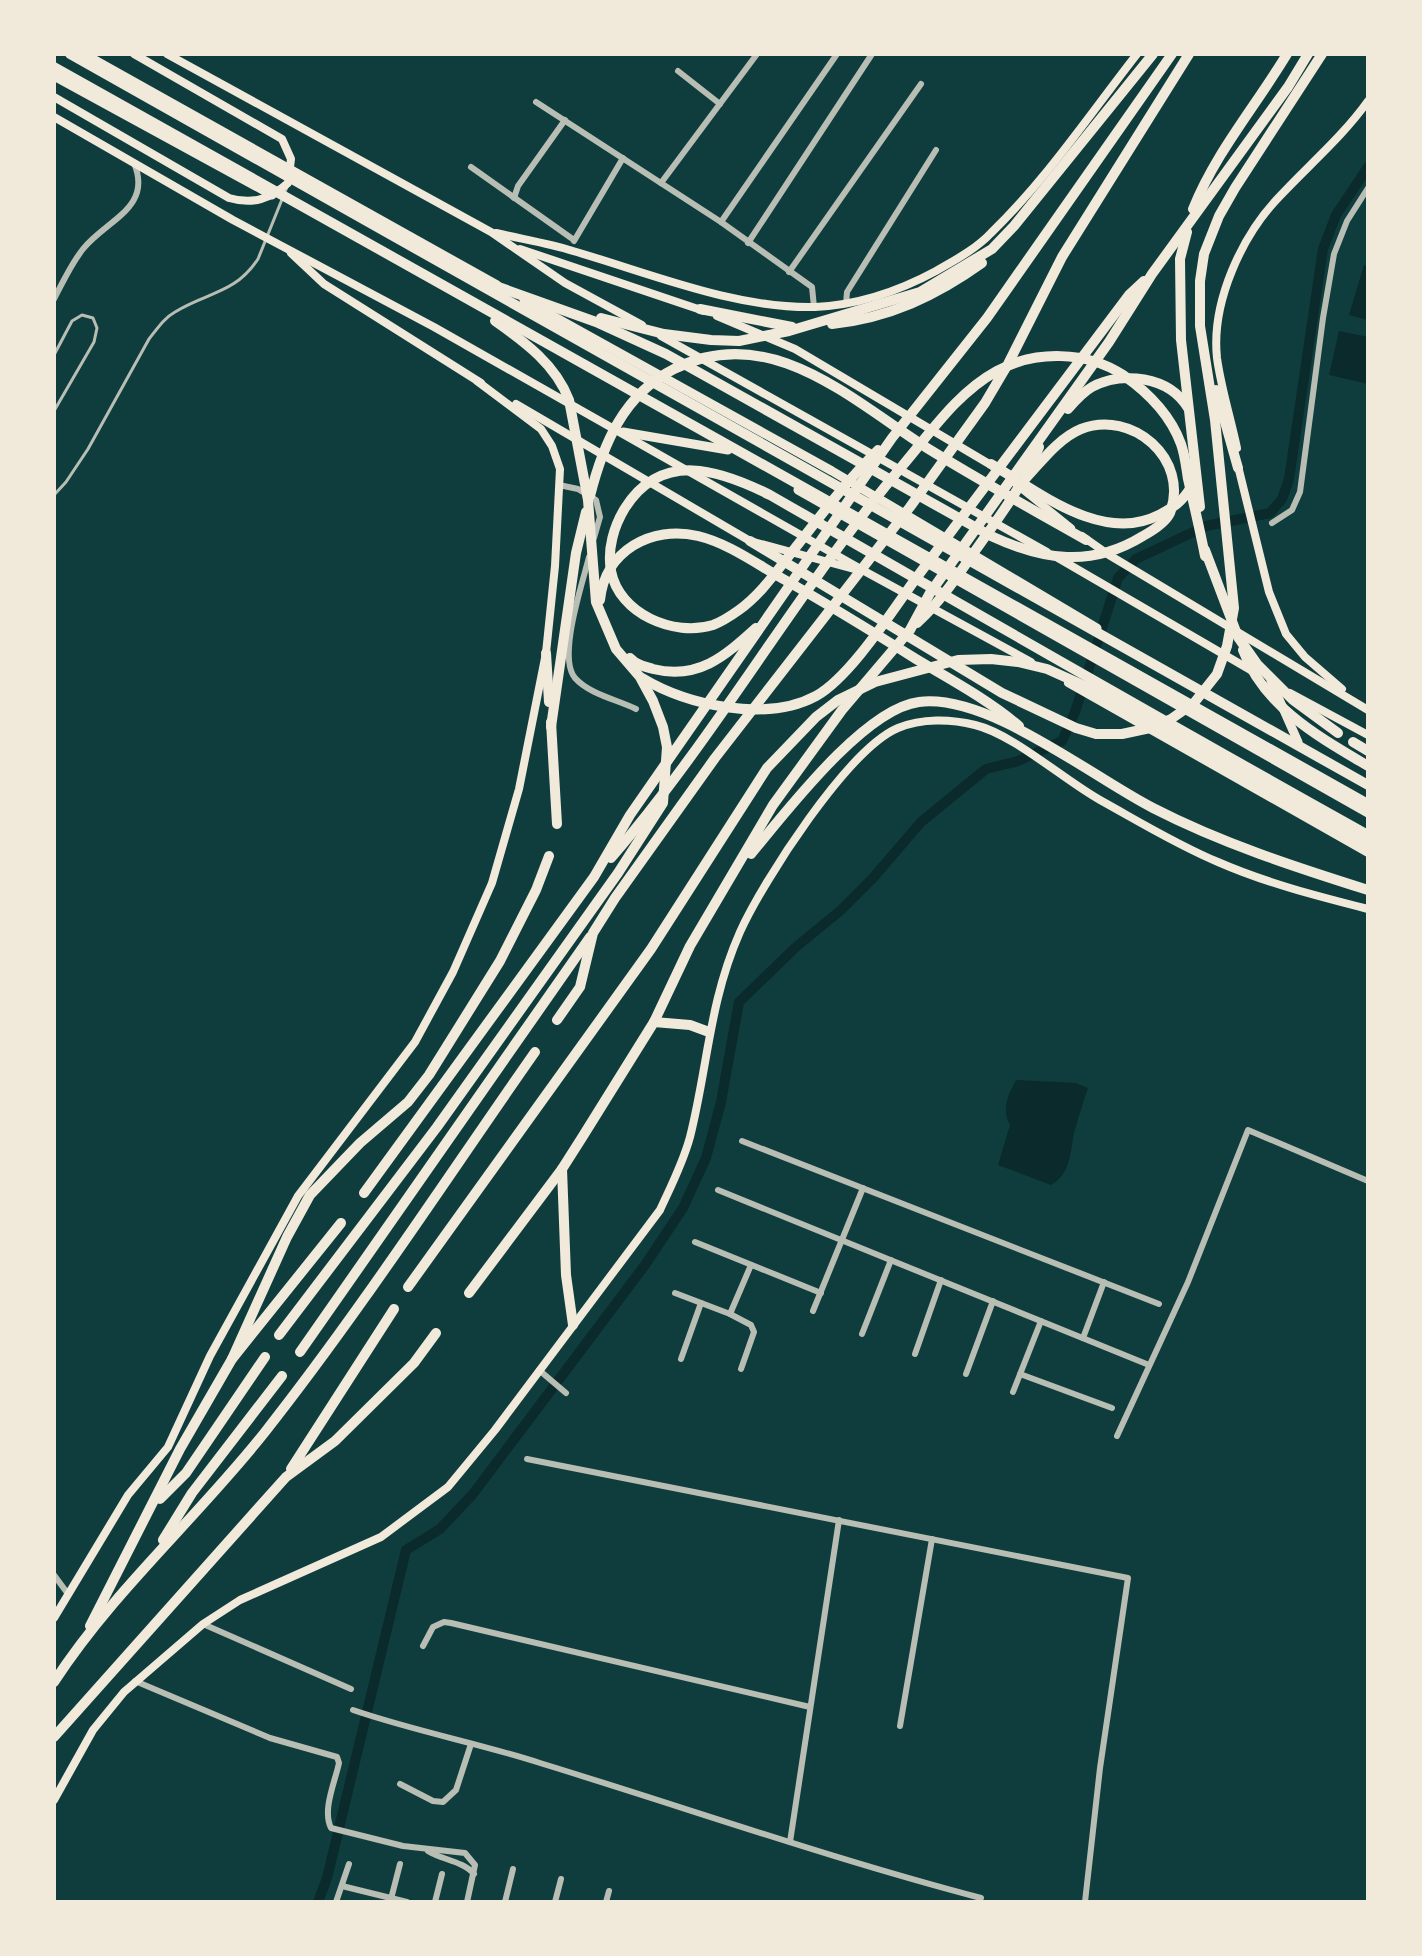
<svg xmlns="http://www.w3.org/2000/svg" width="1422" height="1956" viewBox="0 0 1422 1956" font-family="Karla,sans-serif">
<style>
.water{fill:#0a2a2b}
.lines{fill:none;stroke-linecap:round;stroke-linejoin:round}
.canal{stroke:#0a2a2b;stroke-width:10}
.service{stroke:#b8beb3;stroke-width:3}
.minor{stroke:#b8beb3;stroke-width:6}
.secondary{stroke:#f1e9da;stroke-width:8}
.trunk{stroke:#f1e9da;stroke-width:9}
.motorway{stroke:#f1e9da;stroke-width:10}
</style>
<rect width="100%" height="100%" fill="#0f3d3e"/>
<g class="water">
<path d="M1364,265l4,1v54l-19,-5z"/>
<path d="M1339,331l29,6v47l-39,-9z"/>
<path d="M1016,1080l60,3 12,5c-5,15 -10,30 -14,45 -4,20 -3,40 -23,52l-53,-20 12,-40c-9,-15 -2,-30 6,-45z"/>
</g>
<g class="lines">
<path class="canal" d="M318,1902l9,-24 79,-328 34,-21 33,-35 172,-229 38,-57 23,-50 15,-56 18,-100 57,-55 45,-37 32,-32 48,-56 65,-53 32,-8 44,-20 13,-29 43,-134 18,-19 70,-33 64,-13 12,-14 7,-20 34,-230 13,-34 32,-48"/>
<g class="service">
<path d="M54,355l18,-34 10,-6 11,3 4,10 -3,14 -40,69"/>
<path d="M54,495l12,-13 22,-33 61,-110c8,-10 15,-21 26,-27 32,-20 60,-18 83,-53l29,-72"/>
</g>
<g class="minor">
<path d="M678,71l42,33"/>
<path d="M536,102l185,120 91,65 2,20"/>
<path d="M471,167l103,73"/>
<path d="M661,183l96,-129"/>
<path d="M514,198l4,-12 47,-66"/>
<path d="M721,222l116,-168"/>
<path d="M574,241l49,-83"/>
<path d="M748,243l124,-189"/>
<path d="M789,272l132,-188"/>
<path d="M54,299c9,-17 17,-35 29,-50 23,-29 70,-41 51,-86"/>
<path d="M846,304l1,-12 89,-142"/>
<path d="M559,485l19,4 18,11 4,17 -6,21"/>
<path d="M1272,523l20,-13 8,-18 23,-174 11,-64 13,-33 21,-33"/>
<path d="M589,557c-6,25 -32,100 -14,121 14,16 43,22 61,31"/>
<path d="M742,1141l417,163"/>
<path d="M718,1190l431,175"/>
<path d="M695,1242l126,51"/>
<path d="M675,1293l55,21"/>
<path d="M813,1311l50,-123"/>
<path d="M862,1334l29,-74"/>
<path d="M1083,1338l21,-56"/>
<path d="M915,1354l26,-74"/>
<path d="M681,1359l20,-56"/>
<path d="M741,1369l13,-37 -3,-7 -21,-11 21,-49"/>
<path d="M539,1370l27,23"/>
<path d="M966,1374l27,-73"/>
<path d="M1020,1374l92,34"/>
<path d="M1013,1392l28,-71"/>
<path d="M1117,1436l71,-154 60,-152 120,51"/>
<path d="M527,1459l601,119 -28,190 -15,134"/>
<path d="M54,1575l14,19"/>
<path d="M203,1624l148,65"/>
<path d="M423,1646l10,-19 11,-5 7,1 359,84"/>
<path d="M135,1681l135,57 67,19 2,6c-4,19 -17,47 -8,65l72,18 62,7 10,12 -8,37"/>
<path d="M353,1710c61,21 125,33 187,53 147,45 292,96 441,135"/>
<path d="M900,1726l32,-187"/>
<path d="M400,1784l33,17 10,1 13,-12 15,-46"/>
<path d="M790,1842l49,-322"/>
<path d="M428,1851c14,9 35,10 46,23"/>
<path d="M342,1886l65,16"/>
<path d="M391,1899l9,-35"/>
<path d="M336,1902l13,-38"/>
<path d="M435,1902l7,-28"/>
<path d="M505,1902l8,-33"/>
<path d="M555,1902l6,-23"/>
<path d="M606,1902l3,-11"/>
</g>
<g class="secondary">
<path d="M167,54l324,178 74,51 77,42"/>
<path d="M54,97l175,101c24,7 41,1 59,-15l3,-24 -9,-20 -148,-85"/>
<path d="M54,117l179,103 201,107 432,245 165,90"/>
<path d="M496,233c25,6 52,10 77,18 76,22 162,58 242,56 43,-2 84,-16 121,-36 19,-11 40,-22 55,-38 55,-53 99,-119 146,-179"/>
<path d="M520,249l184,62"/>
<path d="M291,253l33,31 157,99"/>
<path d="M717,316l78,33 201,119"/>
<path d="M661,336l386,216"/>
<path d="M516,404l234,137 104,28"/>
<path d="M1237,448c-6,-29 -16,-60 -20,-90 -6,-56 25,-123 63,-162 30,-32 63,-60 88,-95"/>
<path d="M1238,466l31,126 17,42 19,23 37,32"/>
<path d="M1016,484l55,44"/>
<path d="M1082,536l27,19 259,155"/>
<path d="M1058,558l196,114"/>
<path d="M1068,683l300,170"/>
<path d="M1290,693l78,42"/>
<path d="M54,1618l74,-123 40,-48 42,-91 88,-160 117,-154 38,-70 39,-89 27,-94 27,-136 9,-87 5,-97 -8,-23 -11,-17 -64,-48"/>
<path d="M54,1800l39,-70 31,-38 79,-68 37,-24 141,-63 67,-50 47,-57 165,-220c11,-24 23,-47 30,-73 18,-71 19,-135 50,-205 23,-51 108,-183 158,-204 24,-10 53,-9 77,-3 38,9 89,55 125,75 38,21 77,45 118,62 48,21 99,34 150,47"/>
</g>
<g class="trunk">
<path d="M84,54l413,231"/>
<path d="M54,76l218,119"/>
<path d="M524,300l308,171 265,157"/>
<path d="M623,432l105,18"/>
<path d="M798,490l570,323"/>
<path d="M1271,681l27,61"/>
</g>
<g class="motorway">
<path d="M70,54l1298,731"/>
<path d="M54,67l1314,737"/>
<path d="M1193,209c23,-57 62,-102 94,-155"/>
<path d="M1187,232l-7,27 1,81 19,167"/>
<path d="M490,284l106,38 70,32 325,182c52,24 100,32 152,0 9,-5 23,-14 27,-23 20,-54 -38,-104 -89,-84 -22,9 -39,32 -55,49"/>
<path d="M700,309l92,18"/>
<path d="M601,318l63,16 47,6 28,1 50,-10 131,-39 72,-43 22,-23 139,-172"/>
<path d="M832,324c57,-6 104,-28 150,-61"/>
<path d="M1216,390l22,78"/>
<path d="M1068,409c7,-8 15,-17 24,-22 30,-16 77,-11 96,21"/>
<path d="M878,450c-32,31 -58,67 -86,102 -16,20 -32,43 -53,58 -7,5 -18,12 -26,15 -39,12 -94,-11 -102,-54 -4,-22 3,-45 14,-63 37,-58 95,-38 145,-13 199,114 398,229 598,340"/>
<path d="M991,464c48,28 111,80 168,51 15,-8 23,-13 32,-28"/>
<path d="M590,496c13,-52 34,-102 84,-127 96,-48 176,30 253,79 52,32 106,62 159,92"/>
<path d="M750,541l252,152 74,35 20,6h26l28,-6 21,-9 23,-16 23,-29 10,-28 7,-38 -19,-188 -15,-94v-45l4,-27 15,-38 16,-28 87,-134"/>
<path d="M1205,550l33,87 19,27 36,36 45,33"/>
<path d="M600,600c5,-49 51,-75 98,-64 30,7 60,29 87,44 44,25 88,52 131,79 35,21 71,40 103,67"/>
<path d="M917,623c23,-21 40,-46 58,-72 24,-34 48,-65 64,-104"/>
<path d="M1243,650c21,57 76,87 125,116"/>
<path d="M546,653l3,49"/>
<path d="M630,658c7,7 13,8 23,11 45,11 71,-12 103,-41"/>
<path d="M642,678c45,27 124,45 174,18 33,-18 75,-83 98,-115 72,-95 143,-191 215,-286l15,-14"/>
<path d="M551,722l6,102"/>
<path d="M551,727l25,-174 10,-41"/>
<path d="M1353,742l15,9"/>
<path d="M751,854c35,-42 113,-145 168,-152 69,-9 173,75 234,106 68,35 142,59 215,82"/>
<path d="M611,858c107,-124 187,-269 292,-393 28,-33 55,-73 94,-94 38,-21 90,-20 126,4 26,18 47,39 58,69 4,11 5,23 7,35 6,26 12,51 17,77"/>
<path d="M557,1020l23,-33 13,-54 22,-35 100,-140 195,-251 75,-104 23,-39 54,-107 127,-203"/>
<path d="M654,1022l36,3 19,7"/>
<path d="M562,1169l4,106 7,50"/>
<path d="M364,1193l230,-316 36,-62 262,-377 95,-120 185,-264"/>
<path d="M408,1287l243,-338 116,-181 49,-51 22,-17 37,-18 83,-22 33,-1 27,3 29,7 49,22 272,154"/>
<path d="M469,1293l93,-124 21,-33 71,-114 36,-76 83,-141 69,-95 68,-80 20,-37 179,-251 43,-68 136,-187 20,-33"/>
<path d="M279,1335l158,-208 181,-254 45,-70 4,-56 -4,-20 -10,-26 -13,-24 -24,-28 -20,-47 -8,-102 -19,-100c-13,-35 -44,-58 -74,-79"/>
<path d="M300,1352l290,-415"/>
<path d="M232,1359l55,-122 23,-42 50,-52 48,-41 21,-27 71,-114 36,-71 13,-34"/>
<path d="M291,1469l103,-160"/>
<path d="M160,1499l26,-26 79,-116"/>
<path d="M163,1540l29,-47 90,-117"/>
<path d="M90,1626l90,-177 52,-90 109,-136"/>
<path d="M54,1682c60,-92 143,-164 211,-250 96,-122 181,-253 270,-380"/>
<path d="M54,1737l232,-260 49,-36 79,-78 22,-30"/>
</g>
</g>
<rect width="1422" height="1956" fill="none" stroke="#f1e9da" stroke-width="112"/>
</svg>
